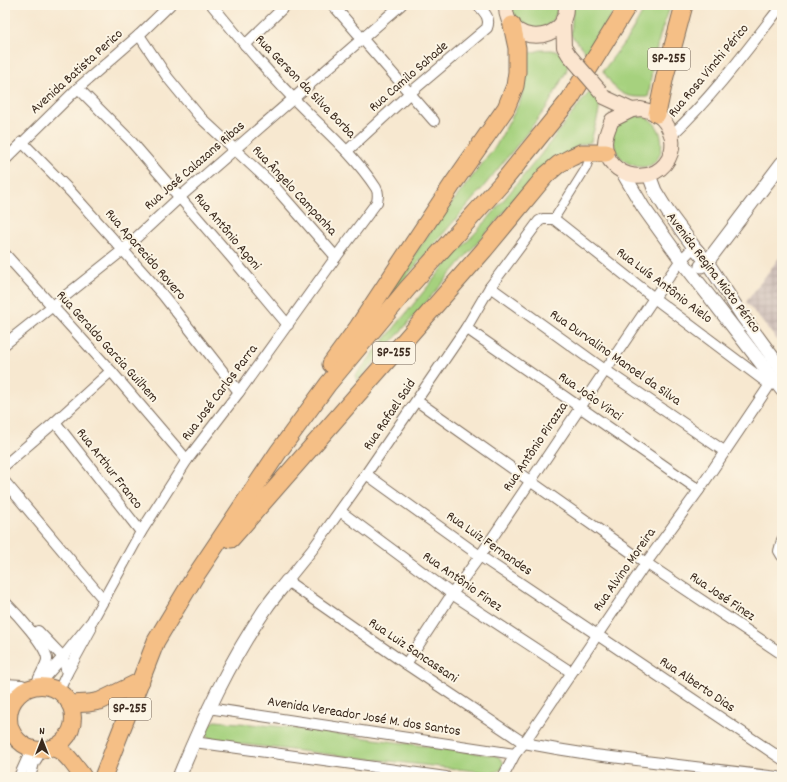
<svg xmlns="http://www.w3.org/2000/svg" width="787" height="782" viewBox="0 0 787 782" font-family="Dekko,sans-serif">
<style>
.industrial{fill:url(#industrial-grid)}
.green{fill:#a6d17e;stroke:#707e4e}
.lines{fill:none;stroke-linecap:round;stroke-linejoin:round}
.pedestrian-casing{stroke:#7d6c5c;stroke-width:10}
.minor-casing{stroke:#7d6c5c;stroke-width:12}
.tertiary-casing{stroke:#7d6c5c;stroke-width:15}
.secondary-casing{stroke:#7d6c5c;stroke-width:16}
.primary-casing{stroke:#7d6c5c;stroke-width:18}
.trunk-casing{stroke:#7d6c5c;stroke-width:19}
.pedestrian{stroke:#fff;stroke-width:8}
.minor{stroke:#fff;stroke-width:10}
.tertiary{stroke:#fff;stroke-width:13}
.secondary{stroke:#fbe5cf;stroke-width:14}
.primary{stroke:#f5bf86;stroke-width:16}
.trunk{stroke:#f5bf86;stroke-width:17}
.secondary-bridge-casing{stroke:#7d6c5c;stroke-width:16;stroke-linecap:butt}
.secondary-bridge{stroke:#fbe5cf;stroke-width:14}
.labels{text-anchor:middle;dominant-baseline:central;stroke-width:4;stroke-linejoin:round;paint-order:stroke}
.shield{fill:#fcf5e5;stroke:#75675a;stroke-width:1}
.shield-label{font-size:13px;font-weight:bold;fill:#3b2a1e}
.street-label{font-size:14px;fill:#3b2a1e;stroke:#fcf5e5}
</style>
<defs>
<pattern id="industrial-grid" width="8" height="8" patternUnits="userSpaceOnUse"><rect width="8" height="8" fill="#cfc0ba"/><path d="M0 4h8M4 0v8" fill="none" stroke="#b3a59f"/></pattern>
</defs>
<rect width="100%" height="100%" fill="#fcf5e5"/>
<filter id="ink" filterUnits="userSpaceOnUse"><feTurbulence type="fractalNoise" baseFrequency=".025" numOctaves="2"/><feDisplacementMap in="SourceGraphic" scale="8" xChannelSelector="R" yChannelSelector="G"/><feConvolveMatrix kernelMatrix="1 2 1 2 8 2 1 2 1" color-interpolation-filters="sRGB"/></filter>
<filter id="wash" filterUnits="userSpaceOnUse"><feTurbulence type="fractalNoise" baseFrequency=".012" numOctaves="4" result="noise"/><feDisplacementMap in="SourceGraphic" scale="16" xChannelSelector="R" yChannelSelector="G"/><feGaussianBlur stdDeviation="0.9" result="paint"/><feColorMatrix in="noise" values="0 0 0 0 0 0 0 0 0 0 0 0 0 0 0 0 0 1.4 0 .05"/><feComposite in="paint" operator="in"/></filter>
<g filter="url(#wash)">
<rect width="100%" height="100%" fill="#f7e8d0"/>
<path class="industrial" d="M782,254v92l-36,-44z"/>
<g class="green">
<path d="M512,5h45c2,17 -16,29 -32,23 -2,-1 -5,-4 -7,-6 -1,-1 -4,-3 -4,-4 -2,-4 -2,-9 -2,-13z"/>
<path d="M573,5h45l-31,49 -16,-19z"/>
<path d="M647,5h24l-10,27 -8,30 -4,31 -1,4c-27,1 -31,-5 -45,-26l26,-35z"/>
<path d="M541,50h11l7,2 9,12 -2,8 -19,35 -28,36 -39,48 -93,108v-5l48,-69 61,-79 24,-44 6,-26 1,-22z"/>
<path d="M590,92c4,4 8,8 9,13 2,6 -7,28 -8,37l-12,3 -42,29 -180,208 -2,-6 87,-107 46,-50 50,-61 47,-61z"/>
<path d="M633,116c4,0 9,0 12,1 27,11 20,60 -12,48 -5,-2 -9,-4 -13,-8 -6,-8 -10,-23 -3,-32 3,-4 11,-7 16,-9z"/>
<path d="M215,721l71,6 212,29 6,7 -2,6 -9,4 -271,-31 -14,-4 -3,-7 1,-3z"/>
</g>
</g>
<g filter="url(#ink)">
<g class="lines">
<g class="pedestrian-casing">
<path id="pedestrian" d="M554,219l32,-51 6,-16"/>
</g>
<g class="minor-casing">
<g id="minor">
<path d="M333,5l101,116"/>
<path d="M139,35l29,43 32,39 74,69 62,71"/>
<path d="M245,45l41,-40"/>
<path d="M78,88l52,52 102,118 56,67"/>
<path d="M672,135c41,-39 75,-85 110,-130"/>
<path d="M22,142l49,50 92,103 76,97"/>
<path d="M347,151l63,-58 77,-65c4,-10 -3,-16 -9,-23"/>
<path d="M5,160l73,-72 61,-53 31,-30"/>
<path d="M5,254l106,117 76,89"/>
<path d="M490,287l115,83 119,81"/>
<path d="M466,328l233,162"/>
<path d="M5,344l118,-94 57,-53 221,-192"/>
<path d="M770,385l-116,-87 -100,-79h-11l-4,2 -49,66 -24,41 -100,146 -54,76 -25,31 119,83 118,79 33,6 38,6 183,22"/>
<path d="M417,401l229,162 136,91"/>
<path d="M55,422l86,110"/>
<path d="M5,465l50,-43 56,-51"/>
<path d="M366,474l114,82 302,203"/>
<path d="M5,482l99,118"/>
<path d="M340,511l112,83 119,78"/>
<path d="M782,540l-3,11 3,5"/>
<path d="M5,602c10,10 43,45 42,58 -1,6 -8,16 -10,23"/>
<path d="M38,631l25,26 4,16"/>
<path d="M406,664l46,-70 28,-38 174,-258 27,-38 13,-13"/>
<path d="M5,684l17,1 7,3"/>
<path d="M37,686l26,-29 29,-36 49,-89 46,-72 52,-68 97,-135 41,-55c1,-5 2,-9 -1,-14 -22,-34 -54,-60 -82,-89 -29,-30 -56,-62 -82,-94"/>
<path d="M5,690l12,7"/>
<path d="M59,691l8,-18 24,-44"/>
<path d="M208,708l307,46"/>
<path d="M194,742l252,35"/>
<path d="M19,777l13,-29"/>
<path d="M30,777l4,-14 8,-13"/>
<path d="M503,777l12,-23 9,-11 122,-180 53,-73 74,-110"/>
</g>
</g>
<g class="tertiary-casing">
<g id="tertiary">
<path d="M623,173l20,34 38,53 101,130"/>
<path d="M649,175l6,16 13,21 26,35 13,15 36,55 39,53"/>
<path d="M701,266l6,-4 75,-99"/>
<path d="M179,777c24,-58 51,-117 87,-169 6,-9 14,-18 21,-27"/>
</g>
</g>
<g class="secondary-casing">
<g id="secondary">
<path d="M506,5c-2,41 62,41 60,0"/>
<path d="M563,19l1,28 5,8"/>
<path d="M604,97l28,13"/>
<path d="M641,109c15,3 24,9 29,23 3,6 3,15 1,21 -12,36 -66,27 -66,-10 0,-8 4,-16 7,-23l20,-10z"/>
</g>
</g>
<g class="primary-casing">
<circle id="primary" cx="41" cy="718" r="32"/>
</g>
<g class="trunk-casing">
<g id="trunk">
<path d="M657,114l8,-38 19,-71"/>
<path d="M331,364l27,-37 94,-142 54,-77 9,-22 2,-14v-24l-5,-23"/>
<path d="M231,539l253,-289 62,-75 13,-11 13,-7 9,-4h25"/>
<path d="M70,704l19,-1 11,-2 41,-20"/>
<path d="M53,748c12,2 20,16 28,26l2,3"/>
<path d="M103,777l53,-136 38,-63 85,-127 49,-67 79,-95 94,-105 69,-85 58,-94"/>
</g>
</g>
<use href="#pedestrian" class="pedestrian"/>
<use href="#minor" class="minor"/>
<use href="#tertiary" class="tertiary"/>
<use href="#secondary" class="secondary"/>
<use href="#primary" class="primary"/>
<use href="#trunk" class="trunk"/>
<g class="secondary-bridge-casing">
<path id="secondary-bridge" d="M569,55l32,37"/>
</g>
<use href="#secondary-bridge" class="secondary-bridge"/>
</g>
</g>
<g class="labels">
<g class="shield">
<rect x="648" y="48" width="42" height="22" rx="3"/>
<rect x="373" y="342" width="42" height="22" rx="3"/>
<rect x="109" y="698" width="42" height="22" rx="3"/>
</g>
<g class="shield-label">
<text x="669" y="59">SP-255</text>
<text x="394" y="353">SP-255</text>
<text x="130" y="709">SP-255</text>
</g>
<g class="street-label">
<text transform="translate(709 71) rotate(-50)">Rua Rosa Vinchi Périco</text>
<text transform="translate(77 72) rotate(-42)">Avenida Batista Perico</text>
<text transform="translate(409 77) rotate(-41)">Rua Camilo Sahade</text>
<text transform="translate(305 87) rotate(46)">Rua Gerson da Silva Borba</text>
<text transform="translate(195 166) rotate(-41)">Rua José Calazans Ribas</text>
<text transform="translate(294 191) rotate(47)">Rua Ângelo Campanha</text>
<text transform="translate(227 232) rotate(50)">Rua Antônio Agoni</text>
<text transform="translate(145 255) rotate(49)">Rua Aparecido Rovero</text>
<text transform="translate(713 273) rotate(53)">Avenida Regina Mioto Périco</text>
<text transform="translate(664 286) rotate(37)">Rua Luís Antônio Aielo</text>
<text transform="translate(107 347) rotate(48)">Rua Geraldo Garcia Guilhem</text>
<text transform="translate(615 358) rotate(35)">Rua Durvalino Manoel da Silva</text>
<text transform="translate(220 393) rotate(-53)">Rua José Carlos Parra</text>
<text transform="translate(590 397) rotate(35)">Rua João Vinci</text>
<text transform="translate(390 415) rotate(-56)">Rua Rafael Said</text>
<text transform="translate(536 447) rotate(-56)">Rua Antônio Pirazza</text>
<text transform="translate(109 469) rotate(52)">Rua Arthur Franco</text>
<text transform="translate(489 544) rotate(35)">Rua Luiz Fernandes</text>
<text transform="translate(625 570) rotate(-55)">Rua Alvino Moreira</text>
<text transform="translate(462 582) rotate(35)">Rua Antônio Finez</text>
<text transform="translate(722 597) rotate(34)">Rua José Finez</text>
<text transform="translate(413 651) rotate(34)">Rua Luiz Sancassani</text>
<text transform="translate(697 685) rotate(34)">Rua Alberto Dias</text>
<text transform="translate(364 717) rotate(9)">Avenida Vereador José M. dos Santos</text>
</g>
</g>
<rect width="787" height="782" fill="none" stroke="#fcf5e5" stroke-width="20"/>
<g transform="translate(42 740)" stroke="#fcf5e5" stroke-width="3" paint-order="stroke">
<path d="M0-3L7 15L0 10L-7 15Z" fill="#3b2a1e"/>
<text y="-6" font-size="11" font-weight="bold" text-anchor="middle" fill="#3b2a1e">N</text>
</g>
</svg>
